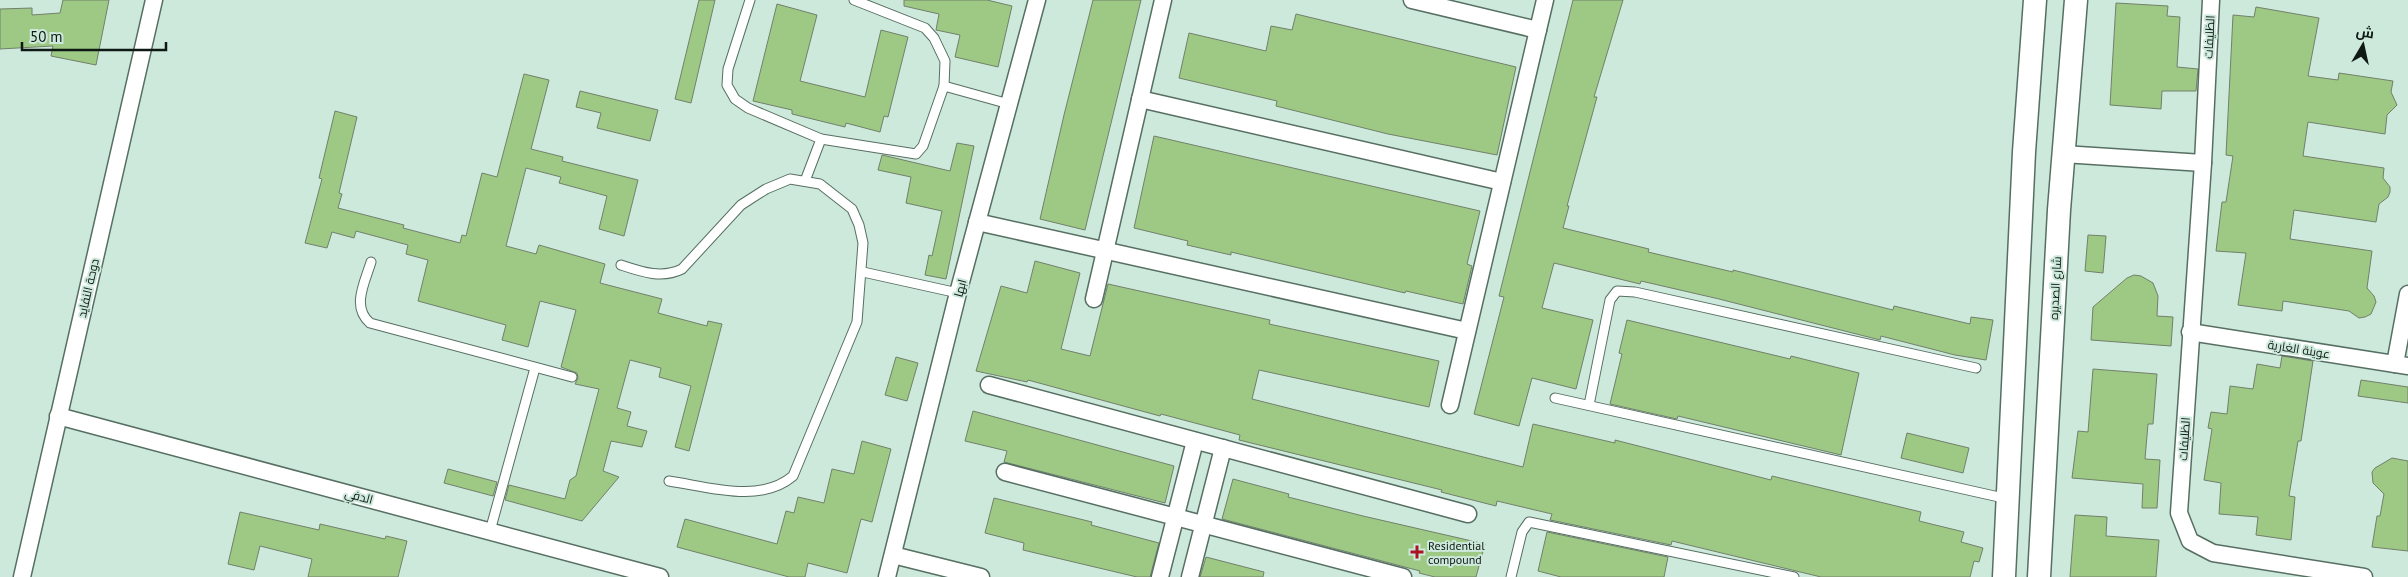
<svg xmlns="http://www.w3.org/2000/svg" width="2408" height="577" viewBox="0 0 2408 577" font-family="'PT Sans',Cairo,sans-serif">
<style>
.building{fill:#9dc985;stroke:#72806b}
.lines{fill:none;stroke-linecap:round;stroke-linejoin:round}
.lane-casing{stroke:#566f62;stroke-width:11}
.street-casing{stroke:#566f62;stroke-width:19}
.secondary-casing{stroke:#566f62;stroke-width:25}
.lane{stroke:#fff;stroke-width:9}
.street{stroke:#fff;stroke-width:16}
.secondary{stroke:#fff;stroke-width:22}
.poi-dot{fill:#a91322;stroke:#cde9db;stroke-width:2}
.labels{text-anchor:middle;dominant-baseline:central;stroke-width:4;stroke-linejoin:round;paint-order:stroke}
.street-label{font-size:12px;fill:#0f1914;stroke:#cde9db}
.poi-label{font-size:12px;fill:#0f1914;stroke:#cde9db;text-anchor:start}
</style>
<rect width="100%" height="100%" fill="#cde9db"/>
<g class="building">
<path d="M63,0h46l-13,65 -45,-9 2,-10 -53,3v-40l32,-1v7l28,-2z"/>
<path d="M699,0h16l-24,103 -16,-4z"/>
<path d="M904,0h83l25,6 -14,61 -43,-10 5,-22 -24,-5 3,-16 -35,-8z"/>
<path d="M1093,0h48l-56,230 -45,-11 24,-104z"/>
<path d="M1573,0h50l-29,97h3l-30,109h2l-6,22 86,21 -1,3 85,20v-2l160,40 1,-4 76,18 1,-7 22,3 -7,40 -31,-5 -74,-19 -1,4 -161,-41 -78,-18 -1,3 -86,-21 -12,45 51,12 -17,69 -44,-11 -13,48 -45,-12 30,-117 -5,-1z"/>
<path d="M2116,3l52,3 -1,10 13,1 -3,50 21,2 -2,22h-34l-1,18 -51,-4z"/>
<path d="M777,4l40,11 -17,66 65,16 16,-67 27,7 -20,80 -4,-1 -4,16 -34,-9 -1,4 -53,-13v-4l-39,-9z"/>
<path d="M2256,7l63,11 -11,58 30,4 1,-7 54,8 -2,11 6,13 -10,10 -2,19 -77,-12 -5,34 81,12 -1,10 7,9v5l-2,5 -9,7 -3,18 -82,-12 -4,29 82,12 -5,37 7,8 2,6 -5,12 -6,3 -6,1 -10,-7 -66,-10 -1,10 -44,-6 8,-52 -30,-2 6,-49h4l7,-46 -7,-1 7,-140 21,2z"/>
<path d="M1296,14l220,53 -19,88 -109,-21 -112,-28 1,-5 -98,-23 10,-45 77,18 5,-25 21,4z"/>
<path d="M524,74l25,6 -18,69 32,8 -1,4 76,19 -14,56 -25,-7 8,-33 -48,-13 2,-6 -35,-9 -20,78 30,8 3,-9 66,19 -5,19 62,16 -4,14 49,13 1,-5 14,3 -33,127 -14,-4 16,-61 -32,-9 2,-9 -31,-8 -13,48 14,4 -4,14 20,5 -5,16 -31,-6 -8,30 16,6 -37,44 -77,-21 4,-15 56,14 5,-19 6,-4 23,-87 -24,-5 3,-6 -1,-5 -16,-6 15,-57 -36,-9 -12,46 -26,-7 4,-15 -88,-24 10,-41 -22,-6 2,-9 -52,-14 -2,7 -22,-6 -5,16 -22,-5 17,-64 -3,-1 16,-67 22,6 -18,76 3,1 -4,14 66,17 -1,3 57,15 2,-8 4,1 16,-63 15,4z"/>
<path d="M580,91l78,19 -8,31 -53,-13 4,-15 -25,-6z"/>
<path d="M1154,136l326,75 -13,53 5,2 -9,38 -57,-13 -1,2 -174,-41v3l-44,-10 1,-4 -54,-13z"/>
<path d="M957,143l17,3 -28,133 -21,-4 4,-20 3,1 10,-45 -36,-8 5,-26 -33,-7 4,-15 68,16z"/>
<path d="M2088,235l18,1 -3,37 -18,-2z"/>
<path d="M1035,261l45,12 -19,76 29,7 18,-72 162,36 -1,4 170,37 -10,46 -170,-37 -7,29 271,68 10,-43 82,19v-3l156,40 1,-4 149,36 -2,9 45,11 -3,10 22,6 -4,14 -5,-1 -4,16h-149l-149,-36 -1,4 -121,-25 2,-6 -55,-13 -1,5 -55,-14 1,-2 -203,-50 1,-5 -79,-21 -1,2 -132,-36 -1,2 -51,-11 25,-85 26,7z"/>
<path d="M2134,275l7,1 12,7 5,13 -1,20 16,1 -2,29 -80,-6 2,-33 34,-29z"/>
<path d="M1627,320l163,39 1,-3 68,17 -18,82 -163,-39 -1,3 -67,-15 12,-50 -3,-1z"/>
<path d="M2282,356l31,5 -12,80h-3l-9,55 6,1 -4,43 -35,-5 2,-18 -39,-3 2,-31 -17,-3 8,-51 -4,-1 3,-16 16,2 3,-28 23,3 4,-25 23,4z"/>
<path d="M896,357l22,6 -11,38 -22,-6z"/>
<path d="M2093,369l64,5 -4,50h-5l-3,35 15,1 -3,48h-15l1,-24 -71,-6 6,-47 10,1z"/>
<path d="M2361,380l47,7v16l-50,-7z"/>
<path d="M973,411l201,55 -9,37 -161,-41 3,-11 -42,-10z"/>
<path d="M1907,433l62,15 -6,25 -62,-15z"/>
<path d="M862,441l29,8 -19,73 -11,-3 -14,54 -39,-10 -3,14h-16l-112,-30 8,-28 92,25 9,-33 8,2 4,-16 26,6 8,-34 22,5z"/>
<path d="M2392,458l16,3v90l-36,-4 5,-31h3l4,-22 -11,-11 -1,-11 3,-4z"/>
<path d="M448,469l49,13 -4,14 -49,-13z"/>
<path d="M1233,479l56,15 -1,3 75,19 122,28 -9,33h-41l-16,-4 1,-2 -198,-52z"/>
<path d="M994,498l98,24 -1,3 68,18 -9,34h-13l-114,-27 1,-7 -39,-10z"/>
<path d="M240,512l79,18 1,-6 65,15 1,-3 21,5 -9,36h-90l4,-18 -52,-13 -6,24 -26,-6z"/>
<path d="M2075,515l32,2 -1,19 53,4 -3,37h-86z"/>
<path d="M1547,532l121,25 -4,20h-103l-23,-6z"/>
<path d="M1206,557l58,15 -1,5h-63z"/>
</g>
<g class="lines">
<g class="lane-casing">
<g id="lane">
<path d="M750,0l-22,69 -1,16 8,14 13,9 73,31 95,15 7,-8 21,-60 1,-25 -11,-23 -9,-10 -71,-28"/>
<path d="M944,86l65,18"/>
<path d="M805,181l16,-42"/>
<path d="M371,262c-6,20 -20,45 -1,61l202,54"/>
<path d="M621,265c21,7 41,14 61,4l59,-64 25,-16 24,-10 30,5 32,25 7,16 4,18 -6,79 -64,154c-33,28 -84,11 -124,5"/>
<path d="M863,272l95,21"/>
<path d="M1555,398l453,101"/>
<path d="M1589,405l21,-105 7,-9 18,1 341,76"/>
<path d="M490,531l45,-163"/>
<path d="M1511,577l11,-45 7,-10 265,55"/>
</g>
</g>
<g class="street-casing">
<g id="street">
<path d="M1412,0l126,30"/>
<path d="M2211,0l-8,163 -24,350 11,28 23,12 151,24"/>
<path d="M1140,99l362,83"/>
<path d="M2063,154l140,9"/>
<path d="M977,222l490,109"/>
<path d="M1094,299l69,-299"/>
<path d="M2190,332l218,34"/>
<path d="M2395,364l13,-70"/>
<path d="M989,385l479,129"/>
<path d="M1450,405l95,-405"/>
<path d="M58,416l602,161"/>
<path d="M1005,472l398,105"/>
<path d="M893,555l88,22"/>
<path d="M22,577l132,-577"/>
<path d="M887,577l71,-284 79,-293"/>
<path d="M1160,577l35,-136"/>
<path d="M1190,577l33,-129"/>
</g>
</g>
<g class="secondary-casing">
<g id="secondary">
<path d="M2004,577l20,-425 11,-152"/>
<path d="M2039,577l20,-367 17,-210"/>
</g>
</g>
<use href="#lane" class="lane"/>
<use href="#street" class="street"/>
<use href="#secondary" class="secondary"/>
</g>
<path class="poi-dot" d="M1414.5 544.5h5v5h5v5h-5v5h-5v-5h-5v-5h5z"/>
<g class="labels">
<g class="street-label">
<text transform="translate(2209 37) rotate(-87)">الظليفات</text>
<text transform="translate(88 288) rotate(-77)">دوحة النفايد</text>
<text transform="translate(960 288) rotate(-75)">ابها</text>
<text transform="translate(2055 288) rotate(-87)">شارع الصديره</text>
<text transform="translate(2299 349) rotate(9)">عوينة الغارية</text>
<text transform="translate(2184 439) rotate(-86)">الظليفات</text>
<text transform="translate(359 496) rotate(15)">الدفي</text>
</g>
<g class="poi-label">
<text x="1428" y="545">Residential<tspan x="1428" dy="14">compound</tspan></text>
</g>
</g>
<g transform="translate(2363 45) rotate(9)" stroke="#cde9db" stroke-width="4" paint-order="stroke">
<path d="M0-4L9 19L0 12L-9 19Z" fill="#0f1914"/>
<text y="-8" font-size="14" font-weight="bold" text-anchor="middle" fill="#0f1914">ش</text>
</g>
<path d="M22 42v8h144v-8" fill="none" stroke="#0f1914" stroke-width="2.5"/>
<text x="30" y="42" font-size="15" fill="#0f1914" stroke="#cde9db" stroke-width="4" paint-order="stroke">50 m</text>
</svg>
